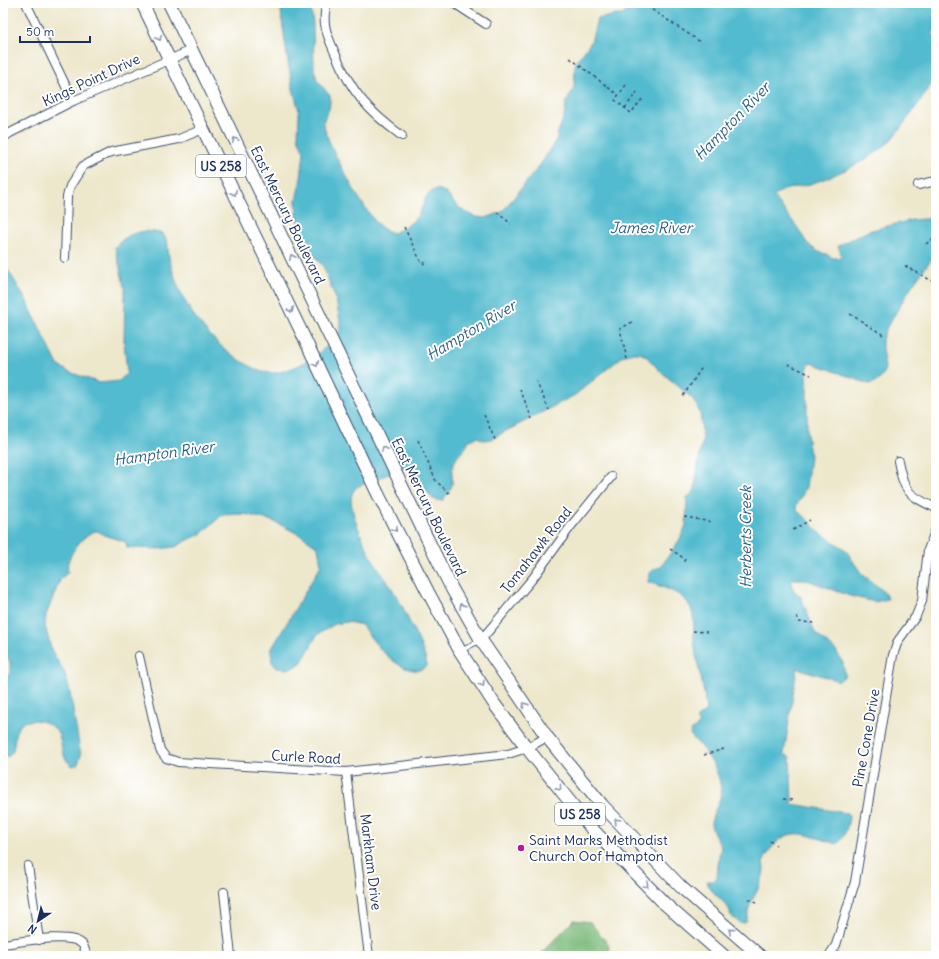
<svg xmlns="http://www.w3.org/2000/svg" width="939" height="959" viewBox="0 0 939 959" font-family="Delius,sans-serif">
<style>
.forest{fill:#7cba7a;stroke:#4c746c}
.water{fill:#52bbcf;stroke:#367596}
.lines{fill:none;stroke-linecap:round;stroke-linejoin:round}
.service-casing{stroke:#3a4b6e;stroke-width:6}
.minor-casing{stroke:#3a4b6e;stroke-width:10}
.primary-casing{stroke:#3a4b6e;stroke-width:14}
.path{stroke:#3a4b6e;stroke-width:1.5;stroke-dasharray:3 3;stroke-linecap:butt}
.service{stroke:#fff;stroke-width:4}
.minor{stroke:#fff;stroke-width:8}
.primary{stroke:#fff;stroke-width:12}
.oneway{stroke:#8d97ae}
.poi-dot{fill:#b5179e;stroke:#fff;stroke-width:1.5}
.labels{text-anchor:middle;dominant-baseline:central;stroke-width:4;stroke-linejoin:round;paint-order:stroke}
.shield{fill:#fff;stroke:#5f6d8e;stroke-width:1}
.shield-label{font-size:13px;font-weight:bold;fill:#1b2f5e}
.street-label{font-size:14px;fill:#1b2f5e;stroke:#fff}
.poi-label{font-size:14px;fill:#1b2f5e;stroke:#fff;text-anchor:start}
.water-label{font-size:15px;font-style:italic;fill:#2e6086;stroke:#fff}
</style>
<rect width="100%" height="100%" fill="#fff"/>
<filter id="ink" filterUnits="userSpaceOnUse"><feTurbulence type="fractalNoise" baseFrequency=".025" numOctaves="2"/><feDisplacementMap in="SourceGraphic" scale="8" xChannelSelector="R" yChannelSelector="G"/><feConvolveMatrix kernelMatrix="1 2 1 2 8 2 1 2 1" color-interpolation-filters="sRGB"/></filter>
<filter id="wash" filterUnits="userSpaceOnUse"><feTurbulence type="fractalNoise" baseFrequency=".012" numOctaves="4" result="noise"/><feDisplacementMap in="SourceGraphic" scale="16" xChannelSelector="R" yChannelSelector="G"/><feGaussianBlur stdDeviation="0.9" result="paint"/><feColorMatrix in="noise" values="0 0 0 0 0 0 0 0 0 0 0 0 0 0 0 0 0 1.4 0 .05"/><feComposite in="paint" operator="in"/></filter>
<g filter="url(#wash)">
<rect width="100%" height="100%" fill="#ede7cb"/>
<path class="forest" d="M574,920l16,2 18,22 3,12h-68v-5z"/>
<path class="water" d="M283,3h27l3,20 1,45 3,12 13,16c0,4 0,9 -1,13 -2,6 -7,10 -5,17 3,18 43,92 58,102 3,2 8,3 11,5 14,-6 22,-11 29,-25 5,-11 1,-10 12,-18h7l6,4 7,9 11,9 12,5 9,1 16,-6 39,-48 16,-26 1,-6 6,-15 2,-14 8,-15 1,-22 3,-8 6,-6 7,-10 6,-23 19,-4h6l9,-7 2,-5h303v25l-4,7 4,1c0,11 2,25 0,36 -2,10 -12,24 -18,32 -9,13 -19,27 -30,39 -16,16 -54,33 -75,40 -11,4 -34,5 -39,14l23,30 10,16 6,5 6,4 7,2 7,4h6l3,-2 -4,-10 30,-15 44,-11 24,-2v35l-23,31 -26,43 -5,12v10l3,19 -3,9 -6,5 -7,2 -54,-20 -4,-1 -3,2 -1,9v58l3,25 -4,30 -6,13 -4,6 1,5 7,5 16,17 25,16 16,24 21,17 6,9 -13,3 -25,-6 -45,-17h-13l-1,4 2,6 8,8 14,36 21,18 7,12 2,13 -6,5 -42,-13 -13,86 6,3 2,47 55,9 2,3c-1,10 -4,22 -12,28 -11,-3 -34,-12 -44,-10 -14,2 -26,17 -30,30 5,10 -10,33 -14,44 -2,6 0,9 -4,15h-5l-9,-7c-1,-15 -21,-20 -24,-35h6l4,-4 2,-21 2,-9c-2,-7 -9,-15 -10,-23 0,-6 7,-19 9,-26 5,-23 -15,-48 -30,-63l1,-4 9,-7 -4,-5 10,-8c-1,-21 -8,-42 -11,-63 -3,-15 2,-32 -7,-45 -8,-11 -28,-17 -40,-21 1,-10 4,-13 13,-15l19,-28 6,-14 1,-28 5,-3 3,-5 5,-38 3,-10 -3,-28 -7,-14 -35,-30 -12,-13 -6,-3h-7l-10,3 -48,39 -84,44 -7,1 -7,-3 -9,4c-2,10 -8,11 -12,18 -5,7 -3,17 -4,25 -1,6 -6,11 -9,16 -19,5 -20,-30 -37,-30 -7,-1 -25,7 -32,10 -8,3 -19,5 -22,14 -5,14 14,53 21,66 8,13 18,25 25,39 5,7 8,16 12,24 7,14 14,27 17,43 -3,1 -5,4 -8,4 -22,3 -47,-29 -57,-45l-14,-3 -13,2 -10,6 -8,5 -15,27 -7,5 -9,2 -9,-1 -5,-6 -1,-12 50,-85 -3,-18 -14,-10 -31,-16 -29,-7 -22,1 -20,18 -27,14 -17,2 -31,-1 -1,-6 -22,-7 -6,-4c-4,0 -7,1 -9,3 -11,7 -24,26 -21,38l-8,8 -14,35 -1,11 7,26 12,19 5,17 12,67 -3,9 -5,2c-17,-9 -6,-33 -25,-42 -11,-5 -14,-4 -25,-2l-7,9 -3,20 -4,5 -6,1v-76l7,-8v-10l-7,-18v-383l22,36 33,67 11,7 31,11 19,-2 8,-8 -3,-32 1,-52 -10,-42c14,-15 28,-19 48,-13 7,11 4,11 6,23 2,10 9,31 14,40 15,30 40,55 69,70 4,2 8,5 11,5 11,3 22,-1 32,-5 15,-6 40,-24 46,-39l-5,-29 -4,-10 -9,-23 -11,-13 -10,-18 -5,-19 -1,-16 5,-22 3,-26 -6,-15 1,-26 -7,-26 -4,-23 -6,-41 -1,-11z"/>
</g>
<g filter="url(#ink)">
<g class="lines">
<g class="service-casing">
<path id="service" d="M461,651l18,-10"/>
</g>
<g class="minor-casing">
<g id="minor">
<path d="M26,3l47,98"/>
<path d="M327,3c-6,20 0,32 8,50 16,39 33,58 67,83"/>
<path d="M454,3l32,21"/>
<path d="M3,138l7,-5 63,-32 119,-51"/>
<path d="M918,185l18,-4"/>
<path d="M65,258l2,-61 3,-11 13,-20 28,-14 68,-13 24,-10"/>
<path d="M898,461c6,30 9,34 38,47"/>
<path d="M481,640l52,-62 38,-52 40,-49"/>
<path d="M139,656l21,94 6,8 12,4 168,10 162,-18 19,-6 20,-11"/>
<path d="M346,772l23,184"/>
<path d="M28,866l11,74"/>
<path d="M224,892l7,64"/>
<path d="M3,944c16,-2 68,-12 79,0 3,3 3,9 5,12"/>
<path d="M829,956l7,-11 19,-63 38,-227 5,-14 18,-25 6,-15 6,-51 8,-21"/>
</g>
</g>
<g class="primary-casing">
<g id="primary">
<path d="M142,3l158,326 78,165 50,98 32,59 35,54 32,43 64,80 74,76 59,52"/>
<path d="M169,3l254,527 29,59 29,51 66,97 55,68 80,83 78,68"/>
</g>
</g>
<g class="path">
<path d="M642,3l60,40"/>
<path d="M570,58l48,37"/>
<path d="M626,85l-11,15 16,13 13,-16"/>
<path d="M625,108l12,-16"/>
<path d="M497,212l14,12"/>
<path d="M404,227l18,37 5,-2"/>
<path d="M926,244l8,-6 2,1"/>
<path d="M905,266l31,17"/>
<path d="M850,314l35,22"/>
<path d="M627,359l-7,-30 12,-7"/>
<path d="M788,364l23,11"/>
<path d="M536,381l13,29"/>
<path d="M520,389l12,30"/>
<path d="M683,396l20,-30"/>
<path d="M484,415l12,27"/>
<path d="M418,440l18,41 14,13"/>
<path d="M684,517l28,5"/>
<path d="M793,530l17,-10"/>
<path d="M670,549l15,10 -2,4"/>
<path d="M797,616l2,6 17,1"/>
<path d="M693,631l14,1"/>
<path d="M704,755l20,-6"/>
<path d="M783,799l10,1"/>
<path d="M770,841l6,4"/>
<path d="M749,899l8,3"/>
</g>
<use href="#service" class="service"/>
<use href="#minor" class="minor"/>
<use href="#primary" class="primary"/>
</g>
<defs><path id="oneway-chevron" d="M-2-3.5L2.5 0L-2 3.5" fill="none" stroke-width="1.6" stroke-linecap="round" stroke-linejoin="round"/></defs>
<g class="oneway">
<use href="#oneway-chevron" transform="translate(159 38) rotate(64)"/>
<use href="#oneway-chevron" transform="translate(235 140) rotate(-116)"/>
<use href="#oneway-chevron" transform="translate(234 193) rotate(64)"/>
<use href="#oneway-chevron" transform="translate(292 257) rotate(-116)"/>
<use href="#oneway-chevron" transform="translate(291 310) rotate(64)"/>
<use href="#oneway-chevron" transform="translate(316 364) rotate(65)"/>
<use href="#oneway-chevron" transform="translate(384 449) rotate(-115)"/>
<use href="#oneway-chevron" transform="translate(395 529) rotate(63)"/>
<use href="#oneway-chevron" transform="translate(462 606) rotate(-120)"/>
<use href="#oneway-chevron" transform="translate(482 684) rotate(57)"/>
<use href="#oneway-chevron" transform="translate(525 705) rotate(-125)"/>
<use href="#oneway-chevron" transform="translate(559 788) rotate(51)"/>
<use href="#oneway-chevron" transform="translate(617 821) rotate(-134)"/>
<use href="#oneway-chevron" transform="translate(646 885) rotate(45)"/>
<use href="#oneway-chevron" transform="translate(731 931) rotate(-139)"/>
</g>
</g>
<circle class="poi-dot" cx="521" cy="848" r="4"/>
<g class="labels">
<g class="shield">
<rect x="196" y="155" width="50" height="22" rx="3"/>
<rect x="555" y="803" width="50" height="22" rx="3"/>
</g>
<g class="shield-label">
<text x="221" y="166">US 258</text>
<text x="580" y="814">US 258</text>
</g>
<g class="street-label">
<text transform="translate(91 80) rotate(-25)">Kings Point Drive</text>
<text transform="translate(288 215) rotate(64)">East Mercury Boulevard</text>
<text transform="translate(429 507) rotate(64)">East Mercury Boulevard</text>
<text transform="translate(536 550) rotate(-52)">Tomahawk Road</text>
<text transform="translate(866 738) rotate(-80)">Pine Cone Drive</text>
<text transform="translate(306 757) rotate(3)">Curle Road</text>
<text transform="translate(371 862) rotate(83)">Markham Drive</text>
</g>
<g class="poi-label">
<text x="529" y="840">Saint Marks Methodist<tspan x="529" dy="16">Church Oof Hampton</tspan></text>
</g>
<g class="water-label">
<text transform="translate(732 121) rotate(-46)">Hampton River</text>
<text x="651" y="227">James River</text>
<text transform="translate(471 330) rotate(-31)">Hampton River</text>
<text transform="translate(164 453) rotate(-8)">Hampton River</text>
<text transform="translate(745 537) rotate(-90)">Herberts Creek</text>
</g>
</g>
<rect width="939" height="959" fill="none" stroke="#fff" stroke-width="16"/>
<g transform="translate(38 921) rotate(215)" stroke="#ffffff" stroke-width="3" paint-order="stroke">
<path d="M0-3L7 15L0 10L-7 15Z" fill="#1b2f5e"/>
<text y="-6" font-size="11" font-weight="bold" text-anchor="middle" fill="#1b2f5e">N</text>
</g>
<path d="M20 36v6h70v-6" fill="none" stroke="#1b2f5e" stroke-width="2"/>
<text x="26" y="36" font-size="12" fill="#1b2f5e" stroke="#ffffff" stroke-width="3" paint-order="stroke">50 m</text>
</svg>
